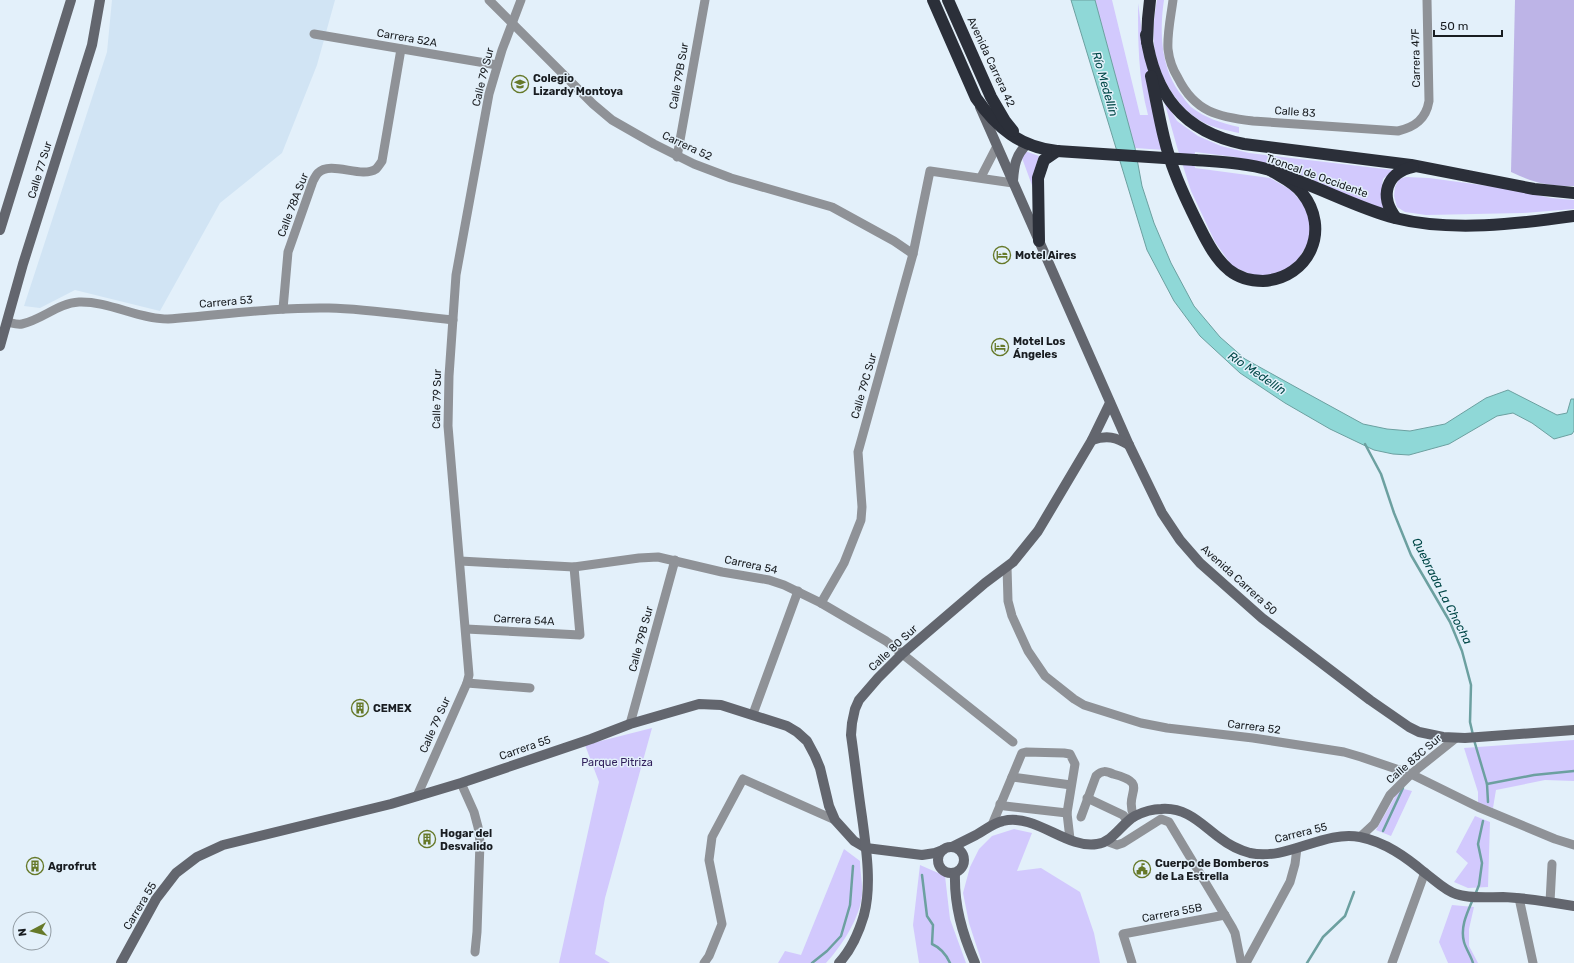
<svg xmlns="http://www.w3.org/2000/svg" width="1574" height="963" viewBox="0 0 1574 963" font-family="Rubik,sans-serif">
<style>
.built{fill:#d1e4f4}
.green{fill:#d2c9fd}
.forest{fill:#bdb4e7}
.water{fill:#8fd8d7;stroke:#6ca0a0}
.lines{fill:none;stroke-linecap:round;stroke-linejoin:round}
.stream{stroke:#6ca0a0;stroke-width:2.5}
.street{stroke:#8f9297;stroke-width:9}
.secondary{stroke:#63666e;stroke-width:10}
.highway{stroke:#2b2f39;stroke-width:12}
.highway-bridge{stroke:#2b2f39;stroke-width:12}
.labels{text-anchor:middle;dominant-baseline:central;stroke-width:3;stroke-linejoin:round;paint-order:stroke}
.street-label{font-size:11px;fill:#191d21;stroke:#e3f0fa}
.poi-label{font-size:11px;font-weight:bold;fill:#191d21;stroke:#e3f0fa;text-anchor:start}
.park-label{font-size:11px;fill:#301f5b;stroke:#e3f0fa}
.water-label{font-size:12px;font-style:italic;fill:#004747;stroke:#e3f0fa}
</style>
<rect width="100%" height="100%" fill="#e3f0fa"/>
<path class="built" d="M112,0h223l-18,65 -35,88 -62,50 -60,108 -85,-21 -35,18 -16,-2 83,-254z"/>
<g class="green">
<path d="M1095,0h17l28,115h8c-10,-38 -10,-74 -10,-112l8,58 18,89 -29,-2z"/>
<path d="M1157,0h7c-5,33 -3,71 19,97 2,3 5,7 8,10 14,11 30,16 48,20v6c-13,-3 -26,-5 -38,-12 -23,-13 -41,-43 -46,-69 -3,-17 -1,-36 2,-52z"/>
<path d="M1163,97l14,24 21,15 23,10 28,7 144,17 -10,9 -2,19 3,11 -44,-16 -36,-17 -35,-12 -34,-7 -40,-5v16l75,10 21,12 12,14 8,18 -1,18 -14,23 -14,9 -15,3h-15l-20,-9 -17,-24 -24,-51 -14,-44z"/>
<path d="M1025,151l14,5 -6,19v13l-11,-30z"/>
<path d="M1406,177l23,1 82,11 40,9 23,2v9l-51,4 -97,2 -21,-3 -8,-5 -3,-11 1,-9 4,-8z"/>
<path d="M652,728l-47,170 -10,56 15,9h-51l40,-181 -14,-37z"/>
<path d="M1574,740v41l-29,-1 -49,10 -3,18 -15,-5v-11l-14,-44z"/>
<path d="M1400,788l12,3 -21,45 -15,-6z"/>
<path d="M1475,816l15,6 -2,65 -20,1 -14,-6 14,-19 -12,-11z"/>
<path d="M1014,829l18,4 -15,38 24,-3 39,24 14,41 6,30h-118l-13,-40 -6,-30 7,-26 9,-18 13,-13z"/>
<path d="M844,849l16,12c0,11 3,23 2,34 -2,23 -21,52 -36,68h-48l7,-12 16,4z"/>
<path d="M920,865l25,11 5,43 16,44h-47l-6,-38z"/>
<path d="M1452,905l22,2 -5,22v17l9,17h-30l-9,-21z"/>
</g>
<path class="forest" d="M1515,0h59v186c-26,0 -40,-3 -63,-14z"/>
<path class="water" d="M1071,0h24l40,148 7,38 12,37 17,40 23,43 26,31 25,22 56,31 62,34 24,5 23,2 35,-7 41,-26 22,-8 49,25 10,-2 4,-14h3v32l-2,3 -18,5 -22,-16 -19,-10 -16,3 -48,28 -40,11 -16,-1 -19,-4 -44,-21 -45,-26 -45,-30 -40,-37 -26,-35 -27,-51z"/>
<g class="lines">
<g class="stream">
<path d="M1365,444l16,30 13,39 17,42 39,67 12,29 9,34 -1,37 3,13"/>
<path d="M1474,740l13,44 1,18"/>
<path d="M1487,784l47,-9 40,-4"/>
<path d="M1383,831l20,-43"/>
<path d="M922,875l5,41 6,9 -1,19c9,4 14,10 18,19"/>
<path d="M1475,895l4,-10 3,-22 -4,-19 5,-23"/>
<path d="M812,963l15,-12 14,-15 9,-31 3,-39"/>
<path d="M1307,963l16,-26 22,-21 9,-24"/>
<path d="M1473,963c-2,-7 -7,-14 -9,-21 -4,-15 3,-29 9,-43"/>
</g>
<g class="street">
<path d="M489,0l104,104 19,16 42,24 40,20 37,14 101,29 62,34 19,13"/>
<path d="M1173,0c-2,16 -6,33 -5,49 1,9 5,21 10,29 17,34 40,39 75,43l145,10c17,-4 28,-12 31,-30l-2,-101"/>
<path d="M314,34l183,31"/>
<path d="M677,157l28,-157"/>
<path d="M981,177l16,-31"/>
<path d="M283,309l5,-57 25,-71c1,-2 3,-6 5,-8 13,-13 43,6 58,-4 2,-2 4,-5 6,-8l19,-112"/>
<path d="M7,322c5,1 10,3 15,2 20,-4 36,-21 57,-22 30,-1 59,17 89,17 54,-4 107,-12 161,-11 41,1 83,8 124,12"/>
<path d="M460,561l114,6 65,-9 19,-1 64,15 47,8 15,5 37,18 65,38 127,101"/>
<path d="M1007,567l1,34 4,15 16,35 17,25 29,23 10,6 57,18 26,5 86,10 91,14 17,5 50,17 67,33 77,32 19,6"/>
<path d="M821,603l23,-40 17,-43 1,-13 -4,-55 55,-198 17,-83 83,12"/>
<path d="M466,629l114,6 -6,-68"/>
<path d="M467,683l63,5"/>
<path d="M753,714l45,-123"/>
<path d="M630,724l45,-164"/>
<path d="M1012,777l59,8"/>
<path d="M461,783l13,29 4,15 2,15 -3,90 -2,20"/>
<path d="M417,796l50,-113 2,-8 -21,-249 1,-50 7,-101 33,-181 13,-44 19,-50"/>
<path d="M1087,798l36,17 5,6"/>
<path d="M1000,804l5,2 62,7"/>
<path d="M1081,817l15,-41c6,-6 10,-5 17,-2 38,10 10,17 21,43"/>
<path d="M992,825l30,-72 4,-1 38,1 6,1 5,10 -8,49 3,26"/>
<path d="M1360,837l14,-13 16,-29 21,-21 45,-36"/>
<path d="M1106,841l11,4 6,-2 38,-24 8,3 63,105 3,6 6,30"/>
<path d="M1519,898l14,65"/>
<path d="M1550,902l2,-38"/>
<path d="M704,963l5,-7 13,-32 -13,-64 3,-23 31,-58 92,41"/>
<path d="M1132,963l-9,-29 102,-19"/>
<path d="M1246,963l44,-81 5,-18 2,-16"/>
<path d="M1392,963l33,-91"/>
</g>
<g class="secondary">
<path d="M980,107l149,338 33,68 18,27 20,23 62,55 108,82 39,27 10,5 24,5 22,1 109,-8"/>
<path d="M1013,181c1,-16 3,-26 14,-37"/>
<path d="M0,230l71,-230"/>
<path d="M0,346l23,-82 69,-219 8,-45"/>
<path d="M1092,440c15,-5 24,-3 37,5"/>
<path d="M952,847c8,-4 16,-8 24,-12 9,-5 17,-12 27,-14 33,-8 63,28 94,23 16,-2 25,-21 38,-28 8,-4 18,-7 26,-7 26,-2 40,15 59,29 9,7 19,12 30,15 38,8 73,-23 110,-16 25,5 46,20 65,36 10,7 19,17 31,21 15,5 32,3 47,3 24,1 48,5 71,9"/>
<circle cx="951" cy="860" r="13"/>
<path d="M955,873c-1,32 7,60 20,90"/>
<path d="M121,963l35,-64 20,-26 21,-16 26,-12 168,-41 70,-21 130,-44 39,-15 69,-20 22,1 66,21 10,6 10,9 8,15 5,12 9,38 6,14 19,21 12,7 56,7 13,-2 8,-3"/>
<path d="M839,963c12,-13 20,-31 25,-48 8,-30 2,-68 -2,-98 -4,-27 -7,-54 -11,-82l1,-12 3,-14 4,-9 19,-22 24,-24 83,-71 28,-21 25,-31 54,-91 18,-37"/>
</g>
<g class="highway">
<path d="M933,0l43,98c21,30 44,49 81,53"/>
<path d="M948,0l43,97 14,24 8,10"/>
<path d="M1146,35c8,59 37,97 98,109l167,21 123,24 40,4"/>
<path d="M1147,42l1,-23 2,-19"/>
<path d="M1151,76c7,32 12,67 24,97 7,19 16,37 25,55 8,16 16,31 29,42 10,8 23,11 34,11 47,-3 68,-52 39,-88 -8,-11 -21,-16 -32,-23"/>
<path d="M1195,160c25,2 51,3 75,10 9,2 17,7 26,10 33,12 65,29 99,38 55,14 124,6 179,-2"/>
<path d="M1396,218c-17,-22 -10,-45 17,-51"/>
<path d="M1039,241l-1,-63 6,-18 13,-9"/>
</g>
<path class="highway-bridge" d="M1057,151l138,9"/>
</g>
<defs>
<g id="school-ring" transform="scale(0.9)"><circle r="9.5" fill="#e3f0fa" stroke="#667929" stroke-width="1.5"/><path d="M0-5L7-2L0 1L-7-2ZM-4 1L0 2.5L4 1V4Q0 6-4 4Z" fill="#667929"/></g>
<g id="hotel-ring" transform="scale(0.9)"><circle r="9.5" fill="#e3f0fa" stroke="#667929" stroke-width="1.5"/><path d="M-6-4.5h1.5V1H6V5H4.5V3h-9V5H-6ZM-4 0a1.8 1.8 0 1 1 3.6 0ZM.5 0V-2.5h3Q6-2.5 6 0Z" fill="#667929"/></g>
<g id="building-ring" transform="scale(0.9)"><circle r="9.5" fill="#e3f0fa" stroke="#667929" stroke-width="1.5"/><path d="M-4-6H4V6H1V3H-1V6H-4ZM-2.5-4.3h1.7v1.8h-1.7ZM.8-4.3h1.7v1.8H.8ZM-2.5-1h1.7V.8h-1.7ZM.8-1h1.7V.8H.8Z" fill="#667929"/></g>
<g id="civic-ring" transform="scale(0.9)"><circle r="9.5" fill="#e3f0fa" stroke="#667929" stroke-width="1.5"/><path d="M-.6-6.5H3V-4.5H.6V-3L4-1V1h2V6H-6V1h2V-1L-.6-3ZM-1.2 2.5V6h2.4V2.5Z" fill="#667929"/></g>
</defs>
<g fill-rule="evenodd">
<use href="#school-ring" x="520" y="84"/>
<use href="#hotel-ring" x="1002" y="255"/>
<use href="#hotel-ring" x="1000" y="347"/>
<use href="#building-ring" x="360" y="708"/>
<use href="#building-ring" x="427" y="839"/>
<use href="#building-ring" x="35" y="866"/>
<use href="#civic-ring" x="1142" y="869"/>
</g>
<g class="labels">
<g class="street-label">
<text transform="translate(407 38) rotate(10)">Carrera 52A</text>
<text transform="translate(1416 58) rotate(-91)">Carrera 47F</text>
<text transform="translate(991 62) rotate(65)">Avenida Carrera 42</text>
<text transform="translate(679 76) rotate(-80)">Calle 79B Sur</text>
<text transform="translate(483 77) rotate(-76)">Calle 79 Sur</text>
<text transform="translate(1295 112) rotate(4)">Calle 83</text>
<text transform="translate(687 146) rotate(25)">Carrera 52</text>
<text transform="translate(40 170) rotate(-73)">Calle 77 Sur</text>
<text transform="translate(1317 176) rotate(20)">Troncal de Occidente</text>
<text transform="translate(293 205) rotate(-69)">Calle 78A Sur</text>
<text transform="translate(226 302) rotate(-5)">Carrera 53</text>
<text transform="translate(864 386) rotate(-74)">Calle 79C Sur</text>
<text transform="translate(437 399) rotate(-89)">Calle 79 Sur</text>
<text transform="translate(751 565) rotate(12)">Carrera 54</text>
<text transform="translate(1239 580) rotate(42)">Avenida Carrera 50</text>
<text transform="translate(524 620) rotate(3)">Carrera 54A</text>
<text transform="translate(641 639) rotate(-75)">Calle 79B Sur</text>
<text transform="translate(893 648) rotate(-43)">Calle 80 Sur</text>
<text transform="translate(435 725) rotate(-66)">Calle 79 Sur</text>
<text transform="translate(1254 727) rotate(7)">Carrera 52</text>
<text transform="translate(525 748) rotate(-19)">Carrera 55</text>
<text transform="translate(1414 759) rotate(-41)">Calle 83C Sur</text>
<text transform="translate(1301 833) rotate(-14)">Carrera 55</text>
<text transform="translate(140 906) rotate(-59)">Carrera 55</text>
<text transform="translate(1172 913) rotate(-11)">Carrera 55B</text>
</g>
<g class="poi-label">
<text x="533" y="78">Colegio<tspan x="533" dy="13">Lizardy Montoya</tspan></text>
<text x="1015" y="255">Motel Aires</text>
<text x="1013" y="341">Motel Los<tspan x="1013" dy="13">Ángeles</tspan></text>
<text x="373" y="708">CEMEX</text>
<text x="440" y="833">Hogar del<tspan x="440" dy="13">Desvalido</tspan></text>
<text x="1155" y="863">Cuerpo de Bomberos<tspan x="1155" dy="13">de La Estrella</tspan></text>
<text x="48" y="866">Agrofrut</text>
</g>
<g class="park-label">
<text x="617" y="762">Parque Pitriza</text>
</g>
<g class="water-label">
<text transform="translate(1105 84) rotate(74)">Río Medellín</text>
<text transform="translate(1257 373) rotate(34)">Río Medellín</text>
<text transform="translate(1442 591) rotate(63)">Quebrada La Chocha</text>
</g>
</g>
<g transform="translate(32 931) rotate(263)"><circle r="19" fill="#e3f0fa" stroke="#929ca3"/>
<path d="M0-3L7 15L0 10L-7 15Z" fill="#667929"/>
<text y="-6" font-size="11" font-weight="bold" text-anchor="middle" fill="#191d21">N</text>
</g>
<path d="M1434 30v6h68v-6" fill="none" stroke="#191d21" stroke-width="2"/>
<text x="1440" y="30" font-size="12" fill="#191d21" stroke="#e3f0fa" stroke-width="3" paint-order="stroke">50 m</text>
</svg>
